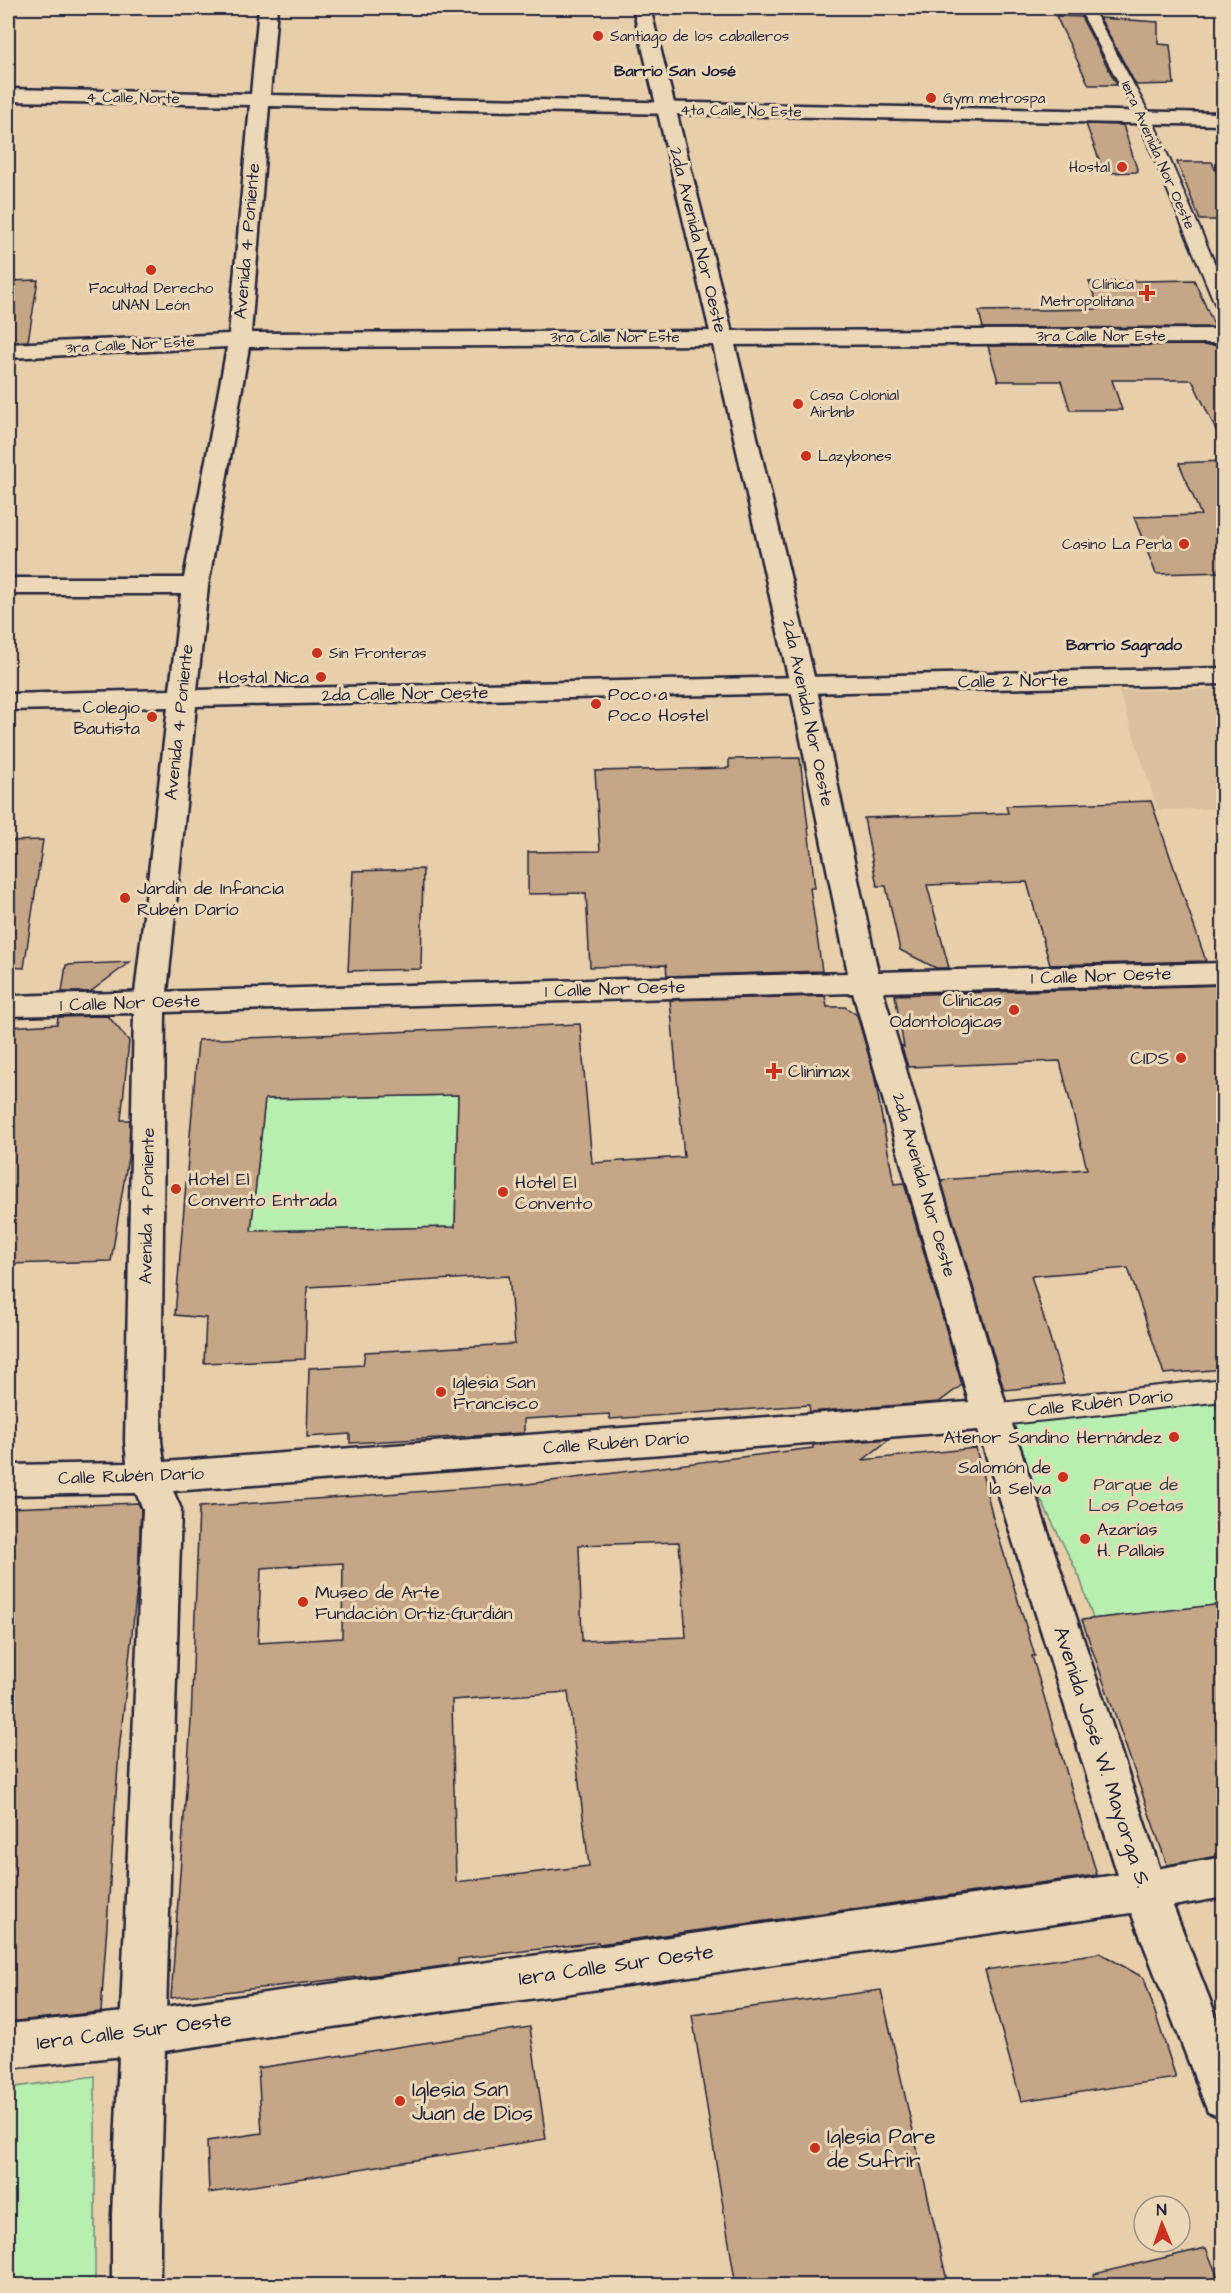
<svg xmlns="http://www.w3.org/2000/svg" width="1231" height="2293" viewBox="0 0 1231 2293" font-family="'Architects Daughter',sans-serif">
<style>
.built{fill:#dac09e}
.green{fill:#b8efb1;stroke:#6d8876;stroke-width:1.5}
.building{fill:#c5a686;stroke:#22223b;stroke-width:1.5;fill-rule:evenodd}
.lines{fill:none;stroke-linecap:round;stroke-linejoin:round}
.pedestrian-casing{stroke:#22223b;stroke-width:4}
.minor-casing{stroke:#22223b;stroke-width:5}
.tertiary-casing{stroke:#22223b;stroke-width:5}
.pedestrian{fill:#ecd7b6;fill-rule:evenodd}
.minor{fill:#ecd7b6;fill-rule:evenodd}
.tertiary{fill:#ecd7b6;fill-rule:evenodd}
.poi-dot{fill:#c8321e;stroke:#ecd7b6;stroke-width:2}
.labels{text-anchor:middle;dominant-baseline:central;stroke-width:6;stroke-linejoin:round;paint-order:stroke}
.far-poi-label{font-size:15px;fill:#22223b;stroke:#ecd7b6;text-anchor:start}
.far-street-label{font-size:15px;fill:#22223b;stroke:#ecd7b6}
.far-neighbourhood-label{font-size:16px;font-weight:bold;fill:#22223b;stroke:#ecd7b6}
.street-label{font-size:18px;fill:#22223b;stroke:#ecd7b6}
.poi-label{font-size:18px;fill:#22223b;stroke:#ecd7b6;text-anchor:start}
.park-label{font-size:18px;fill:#38414d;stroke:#ecd7b6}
.near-street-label{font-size:21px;fill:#22223b;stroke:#ecd7b6}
.near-poi-label{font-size:21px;fill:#22223b;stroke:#ecd7b6;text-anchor:start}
</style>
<rect width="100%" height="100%" fill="#e8cfab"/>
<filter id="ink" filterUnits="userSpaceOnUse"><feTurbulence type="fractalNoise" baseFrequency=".0167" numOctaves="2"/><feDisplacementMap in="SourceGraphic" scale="12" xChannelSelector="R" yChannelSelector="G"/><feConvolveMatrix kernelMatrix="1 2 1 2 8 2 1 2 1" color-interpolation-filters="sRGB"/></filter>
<g filter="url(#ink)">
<path class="built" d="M1223,689v119l-65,2 -39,-119z"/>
<g class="green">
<path d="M458,1095l-3,132 -204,4 14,-132z"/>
<path d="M1215,1403l9,24 -1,177 -130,15 -13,-41 -74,-148 17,-19z"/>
<path d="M95,2076v209h-87v-197z"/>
</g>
<g class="building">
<path d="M1056,16l25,1 36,68h-28z"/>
<path d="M1100,18l58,4v22l12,1 4,39 -38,1z"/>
<path d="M1086,124l37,1 15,47 -34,1z"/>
<path d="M1177,162h35l12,28v30h-24z"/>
<path d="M38,280l-10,61 -20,1v-61z"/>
<path d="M1194,280l21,47 -232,1 -4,-17 120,-2 -10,-27z"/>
<path d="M1223,345l1,102 -32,-67h-80l10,30h-52l-9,-29h-63l-10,-35z"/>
<path d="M1224,461v111l-68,2 -22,-57 67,-2 -22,-52z"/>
<path d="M800,758l15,130h-5l12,83 -155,5 -1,-11 -76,2 -4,-74 -58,1v-42l72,-1 -5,-80 134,-3v-9z"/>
<path d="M1151,801l55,160 -156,4 -23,-83 -100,3 22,83h-13l-36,-18 -14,-64h-9l-13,-68 144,-5 -2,-7z"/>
<path d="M43,840l-19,128 -16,-1v-126z"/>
<path d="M423,869l-2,100 -73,2 5,-100z"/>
<path d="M130,962l-40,30h-28l4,-27z"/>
<path d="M1224,985v384l-60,5 -36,-106 -97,8 33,108 -60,6 -63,-210 146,-11 -27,-108 -152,6 -7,-22 3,2 -9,-52z"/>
<path d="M825,996l2,11h18l12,8 17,59 20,110 10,-1 58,202 -23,17 -129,10 -1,-7 -199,14 -1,-5 -85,5v14l-174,10v-9l-43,3 2,-69 54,-3 2,-13 150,-8 -6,-68 -202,11 -2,72 -101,4 2,-45 -31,-3 23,-275 382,-16 12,139 92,-6 -14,-157zM458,1095l-3,132 -204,4 14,-132z"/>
<path d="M108,1016l21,25 -8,79h9l-1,31 -18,110 -103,3v-237l49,-3 1,-7z"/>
<path d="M890,1439l-27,21 113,-12 17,70 42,138h-3l65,219 -498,69 -1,-2 -140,17v5l-57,8 -230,26 20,-277 8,-214 328,-23 286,-36v-3zM679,1542l7,95 -104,4 -3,-96zM343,1563l-1,75 -84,5 3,-75zM568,1692l21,174 -133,16 -4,-182z"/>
<path d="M138,1503l3,6 -3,70 -19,172 -18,261 -93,10v-514z"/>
<path d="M1224,1604v251l-57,10 -85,-245z"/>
<path d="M1100,1953l44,25 32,100 -155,23 -36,-131z"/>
<path d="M881,1990l67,295 -212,1 -44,-271z"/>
<path d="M530,2027l16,112 -337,54 -2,-52 55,-8 -4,-65z"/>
<path d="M1206,2248l15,37h-126l-1,-11z"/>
</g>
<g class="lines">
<g class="pedestrian-casing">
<g id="pedestrian">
<path d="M1079,8h13l59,109 73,168v26l-8,-5 -79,-189z"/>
<path d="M1224,1379v22l-233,25 -10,-3 -4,-8 4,-8 10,-3z"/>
</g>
</g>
<g class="minor-casing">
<g id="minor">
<path d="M259,8h18l-7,87 954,18v12l-955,-19 -18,227 973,-4v14l-975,4 -41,239 -11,104 1027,-22v16l-1028,22 -30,296 -5,7 -11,3 -11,-3 -5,-7 34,-295 -160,3v-16l162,-4 11,-96h-173v-16h176l43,-231 -219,11v-14l221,-10 21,-229 -242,-4v-12l243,5z"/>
<path d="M1224,1857v40l-79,14 -1002,143 -135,14v-44l135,-14 1002,-139z"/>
</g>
</g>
<g class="tertiary-casing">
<path id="tertiary" d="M633,8h17l83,328 83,349 62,287 346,-9v20l-341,9 126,423 158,476 57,145v82l-16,-6 -85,-221 -145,-461 -805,61 8,18 -21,706v71h-48v-71l31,-706 -7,-16 -128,2v-30l119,-2 -2,-22 9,-428 -126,3v-20l840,-23 -58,-288 -79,-349zM853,993l116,409 -805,60 -3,-21 4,-429z"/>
</g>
<use href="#pedestrian" class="pedestrian"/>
<use href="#minor" class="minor"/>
<use href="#tertiary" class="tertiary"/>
</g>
</g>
<g class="poi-dot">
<circle cx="598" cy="36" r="6"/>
<circle cx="931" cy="98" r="6"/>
<circle cx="1122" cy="167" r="6"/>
<circle cx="151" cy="270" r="6"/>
<path d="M1144 284h6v6h6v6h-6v6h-6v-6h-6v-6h6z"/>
<circle cx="798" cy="404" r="6"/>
<circle cx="806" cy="456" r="6"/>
<circle cx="1184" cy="544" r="6"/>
<circle cx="317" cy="653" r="6"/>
<circle cx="321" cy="677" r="6"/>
<circle cx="596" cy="704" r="6"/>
<circle cx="152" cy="717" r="6"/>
<circle cx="125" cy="898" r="6"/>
<circle cx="1014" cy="1010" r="6"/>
<circle cx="1181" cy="1058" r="6"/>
<path d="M771 1062h6v6h6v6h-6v6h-6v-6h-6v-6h6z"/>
<circle cx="176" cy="1189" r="6"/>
<circle cx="503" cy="1192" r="6"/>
<circle cx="441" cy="1392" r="6"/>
<circle cx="1174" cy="1437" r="6"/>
<circle cx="1063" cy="1477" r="6"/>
<circle cx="1085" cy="1539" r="6"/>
<circle cx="303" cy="1602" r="6"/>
<circle cx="400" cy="2101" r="6"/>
<circle cx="815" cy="2148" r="6"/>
</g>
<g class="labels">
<g class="far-poi-label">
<text x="610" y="36">Santiago de los caballeros</text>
<text x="943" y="98">Gym metrospa</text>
<text x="1110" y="167" text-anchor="end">Hostal</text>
<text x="1134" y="284" text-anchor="end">Clínica<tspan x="1134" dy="17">Metropolitana</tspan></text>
<text x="151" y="288" text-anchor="middle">Facultad Derecho<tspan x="151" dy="17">UNAN León</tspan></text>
<text x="810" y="395">Casa Colonial<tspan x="810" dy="17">Airbnb</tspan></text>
<text x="818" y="456">Lazybones</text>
<text x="1172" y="544" text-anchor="end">Casino La Perla</text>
<text x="329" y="653">Sin Fronteras</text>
</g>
<g class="far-street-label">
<text transform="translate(133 98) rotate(1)">4 Calle Norte</text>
<text transform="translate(741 111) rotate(1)">4ta Calle No Este</text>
<text transform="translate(1158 155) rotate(66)">1era Avenida Nor Oeste</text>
<text x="1101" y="336">3ra Calle Nor Este</text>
<text x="615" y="337">3ra Calle Nor Este</text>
<text transform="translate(130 345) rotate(-3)">3ra Calle Nor Este</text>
</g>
<g class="far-neighbourhood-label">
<text x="675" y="71">Barrio San José</text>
<text x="1124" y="645">Barrio Sagrado</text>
</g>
<g class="street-label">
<text transform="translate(698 240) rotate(76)">2da Avenida Nor Oeste</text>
<text transform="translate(247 241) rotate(-85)">Avenida 4 Poniente</text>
<text transform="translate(1013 681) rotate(-1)">Calle 2 Norte</text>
<text transform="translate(405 694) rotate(-1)">2da Calle Nor Oeste</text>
<text transform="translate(808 713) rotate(78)">2da Avenida Nor Oeste</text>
<text transform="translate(179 722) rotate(-84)">Avenida 4 Poniente</text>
<text transform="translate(1101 976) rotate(-2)">1 Calle Nor Oeste</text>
<text transform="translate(615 989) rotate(-2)">1 Calle Nor Oeste</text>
<text transform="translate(130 1003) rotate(-2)">1 Calle Nor Oeste</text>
<text transform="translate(924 1185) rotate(74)">2da Avenida Nor Oeste</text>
<text transform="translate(147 1206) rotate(-89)">Avenida 4 Poniente</text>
<text transform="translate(1100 1403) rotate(-6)">Calle Rubén Darío</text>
<text transform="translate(616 1443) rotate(-4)">Calle Rubén Darío</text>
<text transform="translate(131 1476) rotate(-2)">Calle Rubén Darío</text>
</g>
<g class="poi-label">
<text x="309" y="677" text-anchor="end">Hostal Nica</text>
<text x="608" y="694">Poco a<tspan x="608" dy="21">Poco Hostel</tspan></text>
<text x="140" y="707" text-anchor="end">Colegio<tspan x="140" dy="21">Bautista</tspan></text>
<text x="137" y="888">Jardín de Infancia<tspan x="137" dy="21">Rubén Darío</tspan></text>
<text x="1002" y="1000" text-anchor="end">Clínicas<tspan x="1002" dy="21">Odontologicas</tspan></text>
<text x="1169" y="1058" text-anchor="end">CIDS</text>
<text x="788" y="1071">Clinimax</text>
<text x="188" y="1179">Hotel El<tspan x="188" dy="21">Convento Entrada</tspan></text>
<text x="515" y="1182">Hotel El<tspan x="515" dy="21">Convento</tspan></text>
<text x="453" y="1382">Iglesia San<tspan x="453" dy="21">Francisco</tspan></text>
<text x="1162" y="1437" text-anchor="end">Atenor Sandino Hernández</text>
<text x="1051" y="1467" text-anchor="end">Salomón de<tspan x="1051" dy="21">la Selva</tspan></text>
<text x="1097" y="1529">Azarías<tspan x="1097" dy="21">H. Pallais</tspan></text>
<text x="315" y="1592">Museo de Arte<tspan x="315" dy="21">Fundación Ortiz-Gurdián</tspan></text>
</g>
<g class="park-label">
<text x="1136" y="1484">Parque de<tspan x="1136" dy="21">Los Poetas</tspan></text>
</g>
<g class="near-street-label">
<text transform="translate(1102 1757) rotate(72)">Avenida José W. Mayorga S.</text>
<text transform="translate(616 1965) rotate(-8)">1era Calle Sur Oeste</text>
<text transform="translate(134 2031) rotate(-7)">1era Calle Sur Oeste</text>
</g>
<g class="near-poi-label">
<text x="412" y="2089">Iglesia San<tspan x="412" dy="24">Juan de Dios</tspan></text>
<text x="827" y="2136">Iglesia Pare<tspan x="827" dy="24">de Sufrir</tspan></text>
</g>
</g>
<rect width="1231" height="2293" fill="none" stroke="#ecd7b6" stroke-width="30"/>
<rect x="15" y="15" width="1201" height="2263" fill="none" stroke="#22223b" stroke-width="2" filter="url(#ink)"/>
<g transform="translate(1162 2224) rotate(358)"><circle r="28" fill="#ecd7b6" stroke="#9b8f85" stroke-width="1.5"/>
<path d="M0-4.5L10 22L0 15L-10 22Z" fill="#c8321e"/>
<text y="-9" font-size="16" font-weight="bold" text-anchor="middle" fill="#22223b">N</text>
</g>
</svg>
